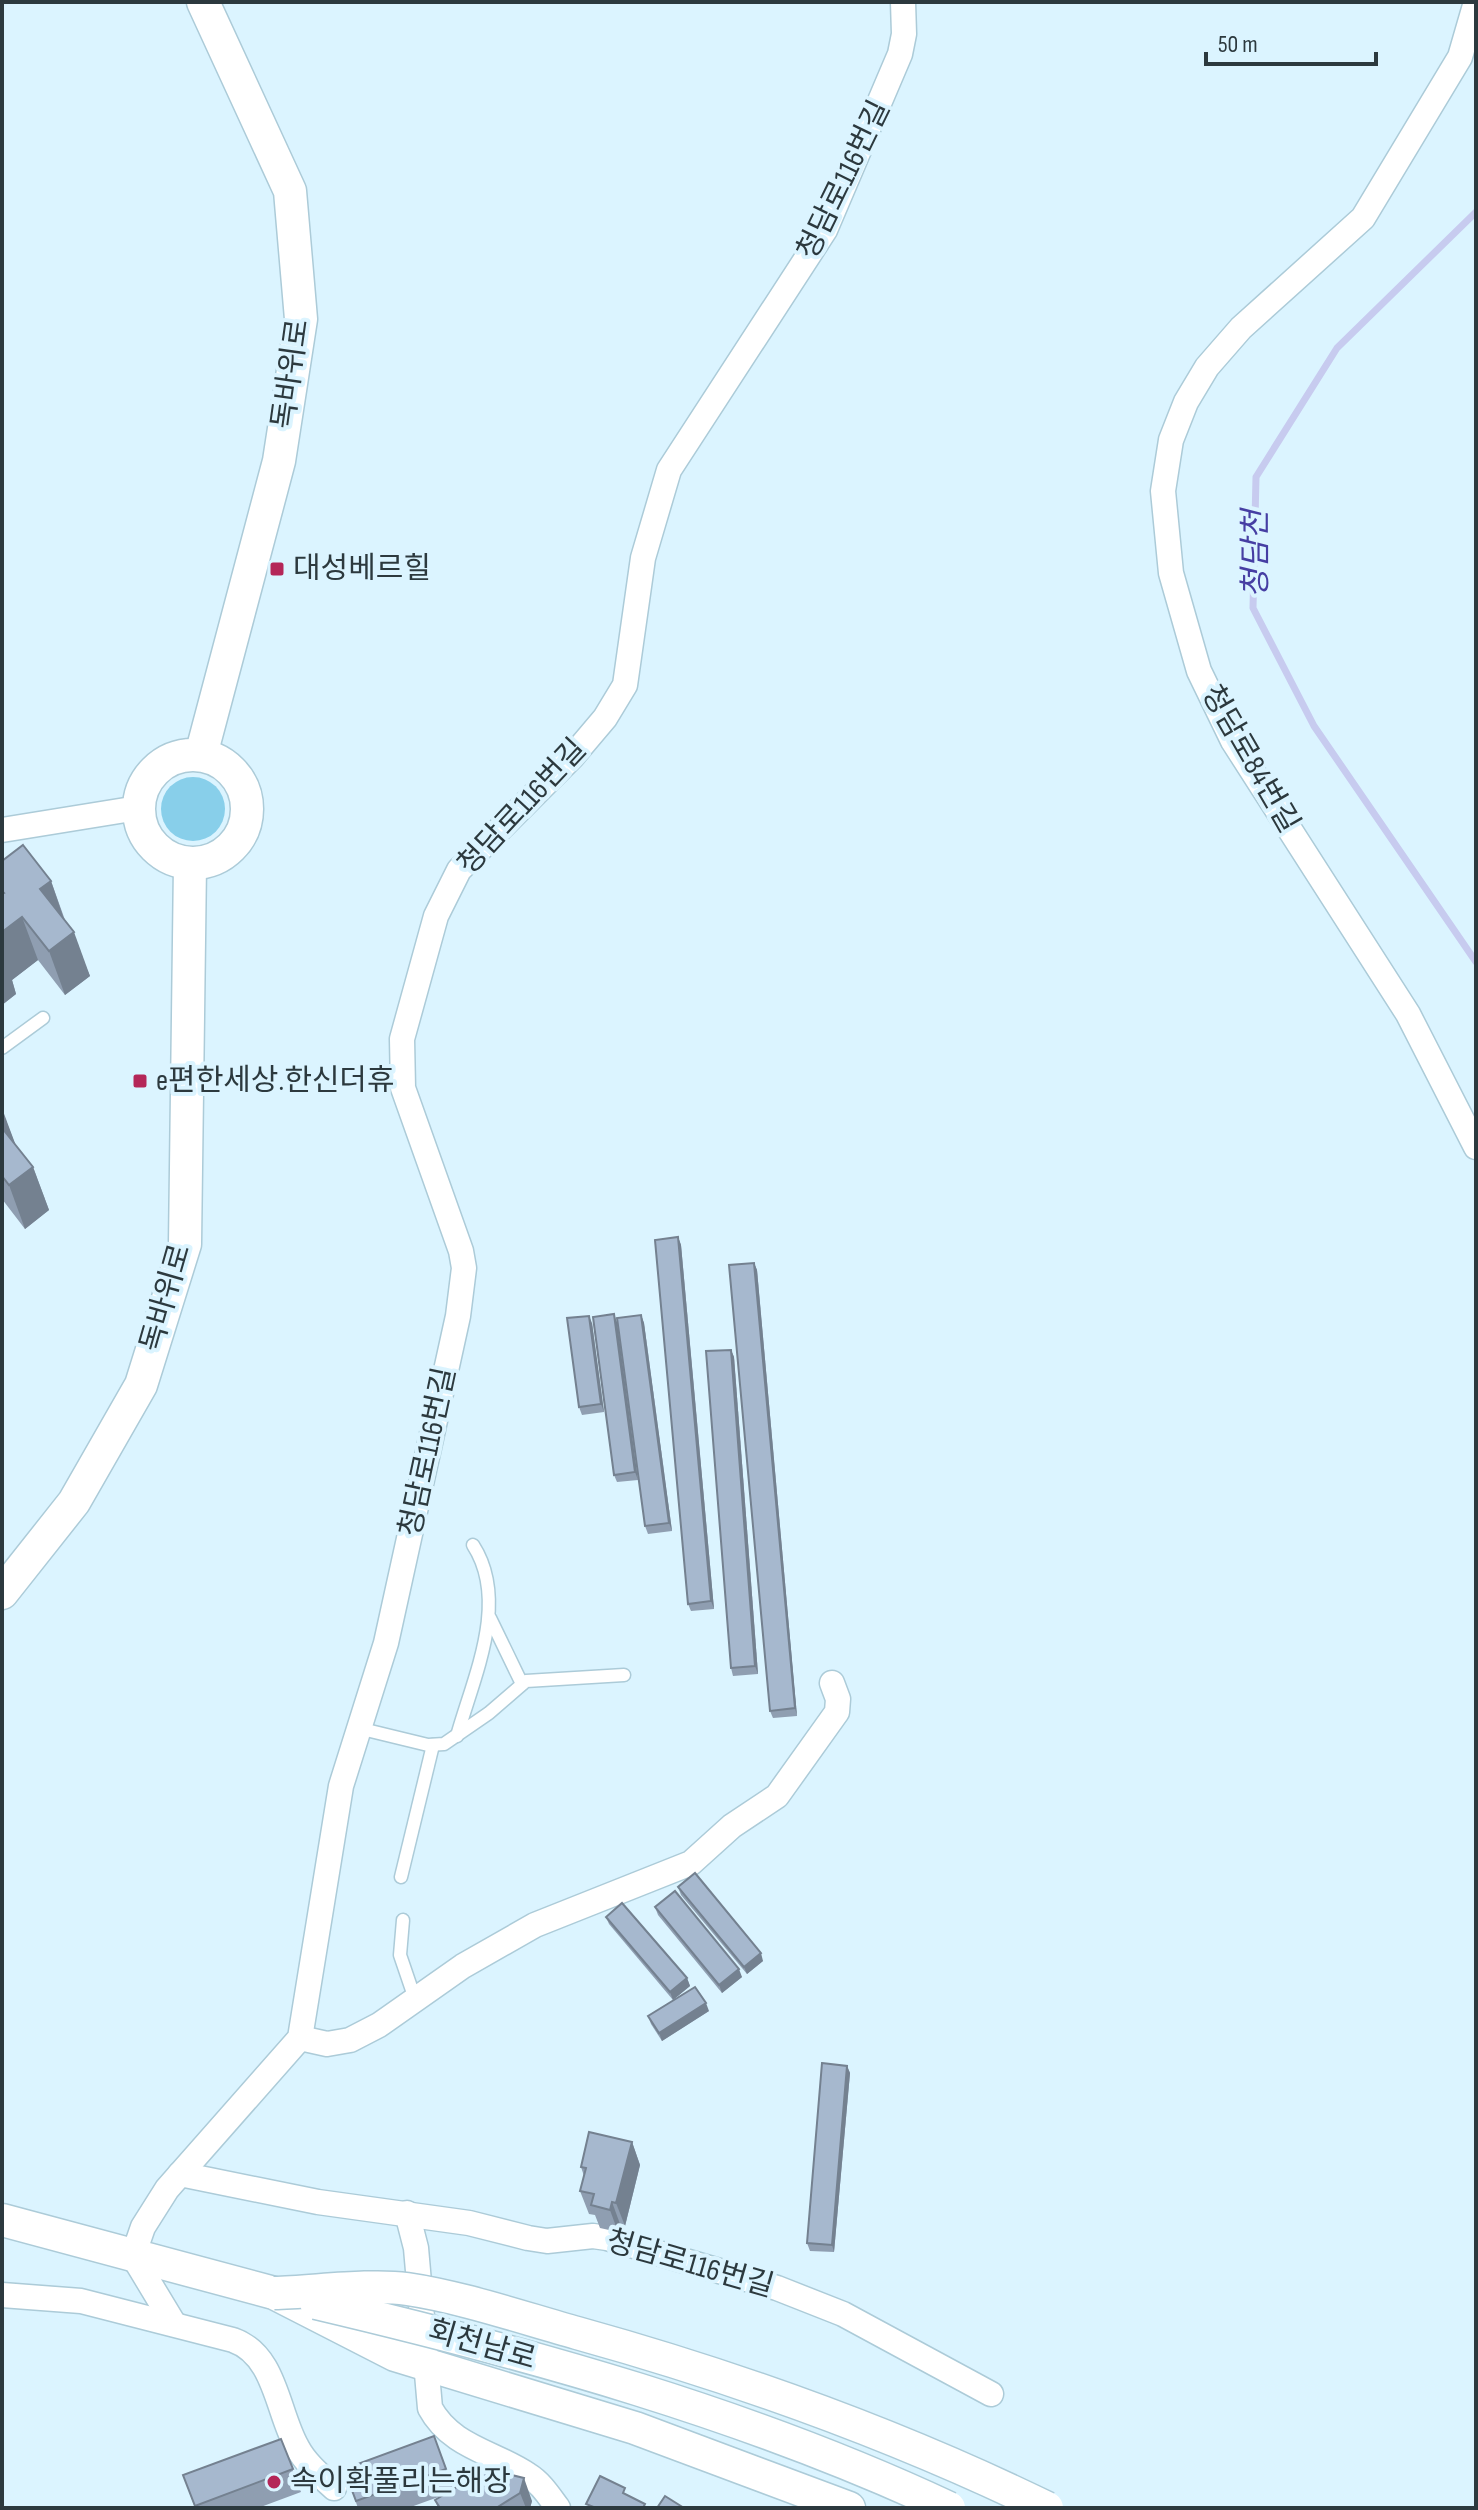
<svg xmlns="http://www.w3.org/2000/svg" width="1478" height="2510" viewBox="0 0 1478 2510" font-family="'Sofia Sans Condensed','Noto Sans KR',sans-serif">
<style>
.green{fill:#88cfea}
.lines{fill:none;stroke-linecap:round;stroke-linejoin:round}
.stream{stroke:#c7cbef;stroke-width:7}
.service-casing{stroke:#accbd8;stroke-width:15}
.minor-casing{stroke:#accbd8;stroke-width:27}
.secondary-casing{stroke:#accbd8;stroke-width:35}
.service{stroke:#fff;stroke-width:12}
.minor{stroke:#fff;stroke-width:24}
.secondary{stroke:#fff;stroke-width:32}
.secondary-bridge-casing{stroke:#accbd8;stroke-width:35;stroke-linecap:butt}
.secondary-bridge{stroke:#fff;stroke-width:32}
.wall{fill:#8f9eb1}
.shaded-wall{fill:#748190}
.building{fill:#a6b8ce;stroke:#748190;stroke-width:2}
.poi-dot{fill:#b42658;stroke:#dbf4ff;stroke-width:3}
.labels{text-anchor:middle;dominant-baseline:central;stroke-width:8;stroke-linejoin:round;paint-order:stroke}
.street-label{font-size:30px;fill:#2c393e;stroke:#dbf4ff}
.poi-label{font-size:30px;fill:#2c393e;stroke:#dbf4ff;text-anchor:start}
.water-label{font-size:32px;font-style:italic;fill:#463ea3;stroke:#dbf4ff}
</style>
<rect width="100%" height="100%" fill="#dbf4ff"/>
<circle class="green" cx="193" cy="809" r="32"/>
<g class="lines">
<path class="stream" d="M1476,212l-139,136 -81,129 -3,131 61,118 162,236"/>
<g class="service-casing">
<g id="service">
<path d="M2,1048l41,-30"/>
<path d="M490,1618l32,66"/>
<path d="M358,1728l70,17 16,-1 45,-31 37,-32 98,-6"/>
<path d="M457,1736c16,-58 53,-134 16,-191"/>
<path d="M401,1877l32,-132"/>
<path d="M403,1920l-3,35 15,44"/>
</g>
</g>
<g class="minor-casing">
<g id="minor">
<path d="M1476,2l-16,55 -97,161 -122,110 -34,39 -21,35 -15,38 -8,51 8,82 28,98 34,70 175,273 68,133"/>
<path d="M2,830l136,-22"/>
<path d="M300,2038l27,6 23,-4 29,-15 84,-59 72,-41 156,-62 41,-37 45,-30 60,-84 1,-13 -6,-16"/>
<path d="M180,2174l138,28 151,21 59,15 19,3 46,-5 14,2 170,50 66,26 148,80"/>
<path d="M407,2213l9,35 14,160c21,39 64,44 98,67 13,8 21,21 30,33"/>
<path d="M2,2295l79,6 152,39c43,15 44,72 64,107 9,17 24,29 37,41"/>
<path d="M174,2324l-41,-68 10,-29 24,-38 133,-151 41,-252 45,-143 72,-327 6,-48 -3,-17 -58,-163 -1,-49 34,-123 23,-46 113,-113 33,-39 20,-33 18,-127 26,-88 156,-240 75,-176 4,-20 -1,-32"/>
</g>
</g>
<g class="secondary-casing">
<g id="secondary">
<circle cx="193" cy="809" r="54"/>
<path d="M201,755l78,-294 22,-142 -11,-128 -87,-189"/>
<path d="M2,1593l72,-91 67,-117 44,-141 5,-380"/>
<path d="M2,2220l272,73 121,62 240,73 214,80"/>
</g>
</g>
<use href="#service" class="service"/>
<use href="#minor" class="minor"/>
<use href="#secondary" class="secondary"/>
<g class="secondary-bridge-casing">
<g id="secondary-bridge">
<path d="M274,2293c39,-1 96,-9 133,-4 55,8 116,29 170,44 162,45 318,101 470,175"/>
<path d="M316,2303c216,51 432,111 633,205"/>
</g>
</g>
<use href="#secondary-bridge" class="secondary-bridge"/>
</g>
<g class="wall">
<path d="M2,861l49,20 14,39 25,56 -25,19 -27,-35 -26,20 4,14 -14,11z"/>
<path d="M2,1110l13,34 18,23 16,43 -24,19 -23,-30z"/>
<path d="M678,1237l3,8 33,364 -23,2 -3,-7z"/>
<path d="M754,1263l3,7 40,446 -24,2 -3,-7z"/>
<path d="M641,1315l3,8 28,208 -24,3 -3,-8z"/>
<path d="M617,1322l21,158 -21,2 -3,-7z"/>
<path d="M592,1323l12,89 -22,3 -3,-8z"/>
<path d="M731,1350l3,7 24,317 -25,2 -2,-8z"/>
<path d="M678,1887l85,74 -16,13 -66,-79z"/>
<path d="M655,1907l87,70 -20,16 -64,-78z"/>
<path d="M606,1917l81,61 3,8 -17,14 -64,-76z"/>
<path d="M709,2011l-47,30 -11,-17 -3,-8z"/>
<path d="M847,2066l3,7 -16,179 -24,-1 -3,-8z"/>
<path d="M632,2142l8,23 -15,61 -5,-2 -2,8 -18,-4 -5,-13 -6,-1 -9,-23 4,-15 -3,-9z"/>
<path d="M434,2436l19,53 34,-20 45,32 -2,7h-92l-3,-8 9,-5 -36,13h-50l-14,-39z"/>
<path d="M281,2439l20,53 -43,16h-63l-12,-33z"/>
</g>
<g class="shaded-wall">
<path d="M51,881l15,44 -26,-36z"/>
<path d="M22,917l16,43 -26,20 4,14 -14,11v-73z"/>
<path d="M74,932l16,44 -25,19 -16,-44z"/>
<path d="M2,1111h1l16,43 -17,-15z"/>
<path d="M33,1167l16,43 -24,19 -16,-44z"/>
<path d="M678,1237l3,8 33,364 -3,-8z"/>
<path d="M754,1263l3,7 40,446 -2,-8z"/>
<path d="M614,1314l3,8 21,158 -3,-8z"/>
<path d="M641,1315l3,8 28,208 -3,-8z"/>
<path d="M589,1316l3,7 12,89 -3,-8z"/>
<path d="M731,1350l3,7 24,317 -3,-8z"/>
<path d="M761,1953l2,8 -16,13 -3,-7z"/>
<path d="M739,1969l3,8 -20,16 -3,-8z"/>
<path d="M687,1978l3,8 -17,14 -3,-8z"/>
<path d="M706,2003l3,8 -47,30 -3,-8z"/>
<path d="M847,2066l3,7 -16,179 -2,-7z"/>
<path d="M632,2142l8,23 -15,61 -9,-23z"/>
<path d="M612,2202l8,22 -2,8 -8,-22z"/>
<path d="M524,2478l8,23 -2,7h-4l-6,-15z"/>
</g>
<g class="building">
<path d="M23,845l28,36 -11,8 34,43 -25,19 -27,-34 -20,15v-38l2,-1 -2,-2v-30z"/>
<path d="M2,1128l31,39 -24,18 -7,-9z"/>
<path d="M678,1237l33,364 -23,3 -33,-364z"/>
<path d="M754,1263l41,445 -25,3 -41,-446z"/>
<path d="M614,1314l21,158 -21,3 -21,-158z"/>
<path d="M641,1315l28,208 -24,3 -28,-208z"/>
<path d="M589,1316l12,88 -22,3 -12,-89z"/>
<path d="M731,1350l24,316 -24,2 -25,-317z"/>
<path d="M695,1873l66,80 -17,14 -66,-80z"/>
<path d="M675,1891l64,78 -20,16 -64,-78z"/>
<path d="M622,1903l65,75 -17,14 -64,-75z"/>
<path d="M695,1987l11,16 -47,30 -11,-17z"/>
<path d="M822,2063l25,3 -15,179 -25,-2z"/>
<path d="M589,2132l43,10 -16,61 -4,-1 -2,8 -19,-5 3,-11 -14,-3 6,-23 -5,-1z"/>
<path d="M434,2436l12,33 -90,32 -12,-32z"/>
<path d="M281,2439l12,30 -98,37 -12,-31z"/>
<path d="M487,2469l37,9 -4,15 -24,15h-56l-5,-8z"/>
<path d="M600,2476l25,12 -2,5 22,11 -2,4h-47l-10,-4z"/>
<path d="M665,2496l19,12h-27z"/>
</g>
<g class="poi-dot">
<rect x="269" y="561" width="16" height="16" rx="4"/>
<rect x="132" y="1073" width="16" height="16" rx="4"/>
<circle cx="274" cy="2482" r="8"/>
</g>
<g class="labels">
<g class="street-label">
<text transform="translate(844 180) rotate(-64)">청담로116번길</text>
<text transform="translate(291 374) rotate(-82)">독바위로</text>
<text transform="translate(1250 759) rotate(60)">청담로84번길</text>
<text transform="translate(522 807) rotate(-47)">청담로116번길</text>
<text transform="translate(166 1298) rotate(-74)">독바위로</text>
<text transform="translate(428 1452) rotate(-78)">청담로116번길</text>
<text transform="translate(690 2264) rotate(16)">청담로116번길</text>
<text transform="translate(482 2345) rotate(16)">회천남로</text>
</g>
<g class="poi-label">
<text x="293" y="569">대성베르힐</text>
<text x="156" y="1081">e편한세상.한신더휴</text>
<text x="290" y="2482">속이확풀리는해장</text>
</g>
<g class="water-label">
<text transform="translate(1256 554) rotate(-90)">청담천</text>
</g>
</g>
<rect width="1478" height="2510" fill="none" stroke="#2c393e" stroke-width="8"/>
<path d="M1206 52v12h170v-12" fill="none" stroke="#2c393e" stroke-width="4"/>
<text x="1218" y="52" font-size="24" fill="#2c393e" stroke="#dbf4ff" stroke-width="6" paint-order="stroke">50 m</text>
</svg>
